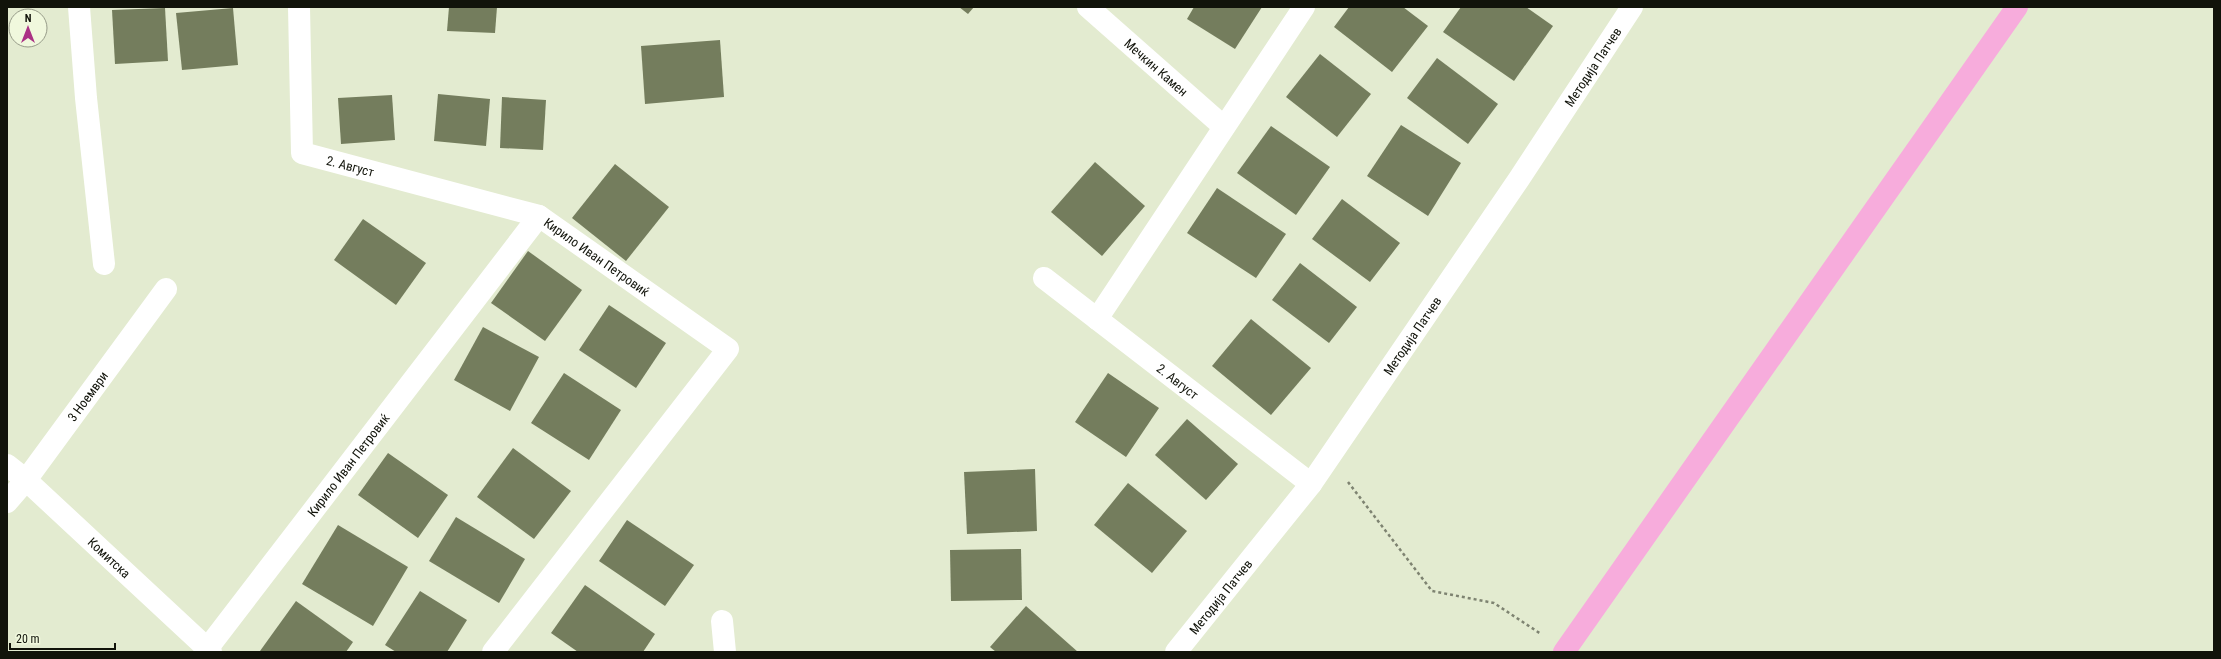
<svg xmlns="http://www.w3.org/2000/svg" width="2221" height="659" viewBox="0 0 2221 659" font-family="'Roboto Condensed',sans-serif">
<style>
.building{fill:#747d5d}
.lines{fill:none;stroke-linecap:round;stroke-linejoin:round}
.path{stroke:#7e8371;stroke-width:2.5;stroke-dasharray:3 3;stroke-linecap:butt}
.street{stroke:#fff;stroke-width:22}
.primary{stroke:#f7acdc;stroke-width:22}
.labels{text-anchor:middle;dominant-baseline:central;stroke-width:3;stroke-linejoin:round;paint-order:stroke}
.street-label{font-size:13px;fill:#11130a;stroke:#f0f8dd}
</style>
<rect width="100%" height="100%" fill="#e3ebd0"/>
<g class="building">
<path d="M449,7h48l-2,26 -48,-2z"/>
<path d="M959,7h15l-6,7z"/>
<path d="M1194,7h68l-27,42 -48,-30z"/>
<path d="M1349,7h54l25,19 -36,46 -58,-45z"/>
<path d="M1461,7h65l27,19 -39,55 -71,-49z"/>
<path d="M165,8l3,53 -53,3 -3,-54z"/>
<path d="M233,8l5,57 -56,5 -6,-57z"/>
<path d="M720,40l4,57 -79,7 -4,-58z"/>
<path d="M1320,54l51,40 -34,43 -51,-40z"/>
<path d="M1437,58l61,46 -30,40 -61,-46z"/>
<path d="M438,94l52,5 -4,47 -52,-5z"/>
<path d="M392,95l3,45 -54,4 -3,-46z"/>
<path d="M502,97l44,3 -3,50 -43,-2z"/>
<path d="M1401,125l60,38 -33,53 -61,-40z"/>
<path d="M1271,126l59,41 -34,48 -59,-42z"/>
<path d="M1095,162l50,44 -43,50 -51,-44z"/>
<path d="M615,164l54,43 -43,54 -54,-43z"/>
<path d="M1217,188l69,46 -30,44 -69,-45z"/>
<path d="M1342,199l58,44 -30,39 -58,-43z"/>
<path d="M363,219l63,44 -30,42 -62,-45z"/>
<path d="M528,251l54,39 -37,51 -54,-38z"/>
<path d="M1300,263l57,44 -28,36 -57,-43z"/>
<path d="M609,305l57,38 -30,45 -57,-38z"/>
<path d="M1251,319l60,49 -40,47 -59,-49z"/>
<path d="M483,327l56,30 -29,54 -56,-31z"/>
<path d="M564,373l57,37 -32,50 -58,-37z"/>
<path d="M1108,373l51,35 -33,49 -51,-35z"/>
<path d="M1187,419l51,45 -32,36 -51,-45z"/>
<path d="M513,448l58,43 -37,48 -57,-42z"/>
<path d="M388,453l60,42 -30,43 -60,-43z"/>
<path d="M1035,469l2,62 -70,3 -3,-62z"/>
<path d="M1128,483l59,48 -35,42 -58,-48z"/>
<path d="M456,517l69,42 -26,44 -70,-42z"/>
<path d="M627,520l67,45 -29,41 -66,-45z"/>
<path d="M338,525l70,42 -35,59 -71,-42z"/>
<path d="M1021,549l1,51 -71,1 -1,-51z"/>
<path d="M585,585l70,49 -12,18h-65l-27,-19z"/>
<path d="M420,591l47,29 -20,32h-51l-11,-7z"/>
<path d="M296,601l57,41 -7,10 -86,-1z"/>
<path d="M1026,606l52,46h-82l-6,-5z"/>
</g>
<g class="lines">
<path class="path" d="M1348,482l84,109 62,12 47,31"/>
<g class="street">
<path d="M79,7l7,91 18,166"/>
<path id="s1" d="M299,7l3,146 237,63 189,133 -235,303"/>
<path id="s2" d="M1088,7l136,120"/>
<path id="s3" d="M1044,278l267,206"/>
<path d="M1097,319l207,-312"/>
<path id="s4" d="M7,465l19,15 185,172"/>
<path id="s5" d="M7,502l19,-22 140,-191"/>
<path d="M722,621l3,31"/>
<path id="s6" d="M207,649l332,-433"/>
<path id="s7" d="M1176,652l135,-168 208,-305 113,-172"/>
</g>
<path class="primary" d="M1564,652l453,-645"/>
</g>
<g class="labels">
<g class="street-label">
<text stroke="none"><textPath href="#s2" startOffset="91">Мечкин Камен</textPath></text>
<text stroke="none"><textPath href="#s7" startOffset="719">Методиjа Патчев</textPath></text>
<text stroke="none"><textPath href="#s1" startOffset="196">2. Август</textPath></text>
<text stroke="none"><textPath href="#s1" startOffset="462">Кирило Иван Петровиќ</textPath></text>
<text stroke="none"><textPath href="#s7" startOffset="395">Методиjа Патчев</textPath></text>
<text stroke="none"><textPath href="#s3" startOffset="169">2. Август</textPath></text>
<text stroke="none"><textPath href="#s5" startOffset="133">3 Ноември</textPath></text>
<text stroke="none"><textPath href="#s6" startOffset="232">Кирило Иван Петровиќ</textPath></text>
<text stroke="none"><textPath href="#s4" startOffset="138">Комитска</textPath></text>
<text stroke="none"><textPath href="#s7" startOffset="71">Методиjа Патчев</textPath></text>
</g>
</g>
<rect width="2221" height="659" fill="none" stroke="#11130a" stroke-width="16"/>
<g transform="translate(28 28)"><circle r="19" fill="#f0f8dd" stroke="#979c89"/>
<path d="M0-3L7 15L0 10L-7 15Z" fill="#ab3185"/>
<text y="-6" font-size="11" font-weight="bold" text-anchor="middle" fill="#11130a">N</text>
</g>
<path d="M10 643v6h105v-6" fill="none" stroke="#11130a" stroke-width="2"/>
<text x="16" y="643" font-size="12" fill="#11130a" stroke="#f0f8dd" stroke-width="3" paint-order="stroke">20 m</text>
</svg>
